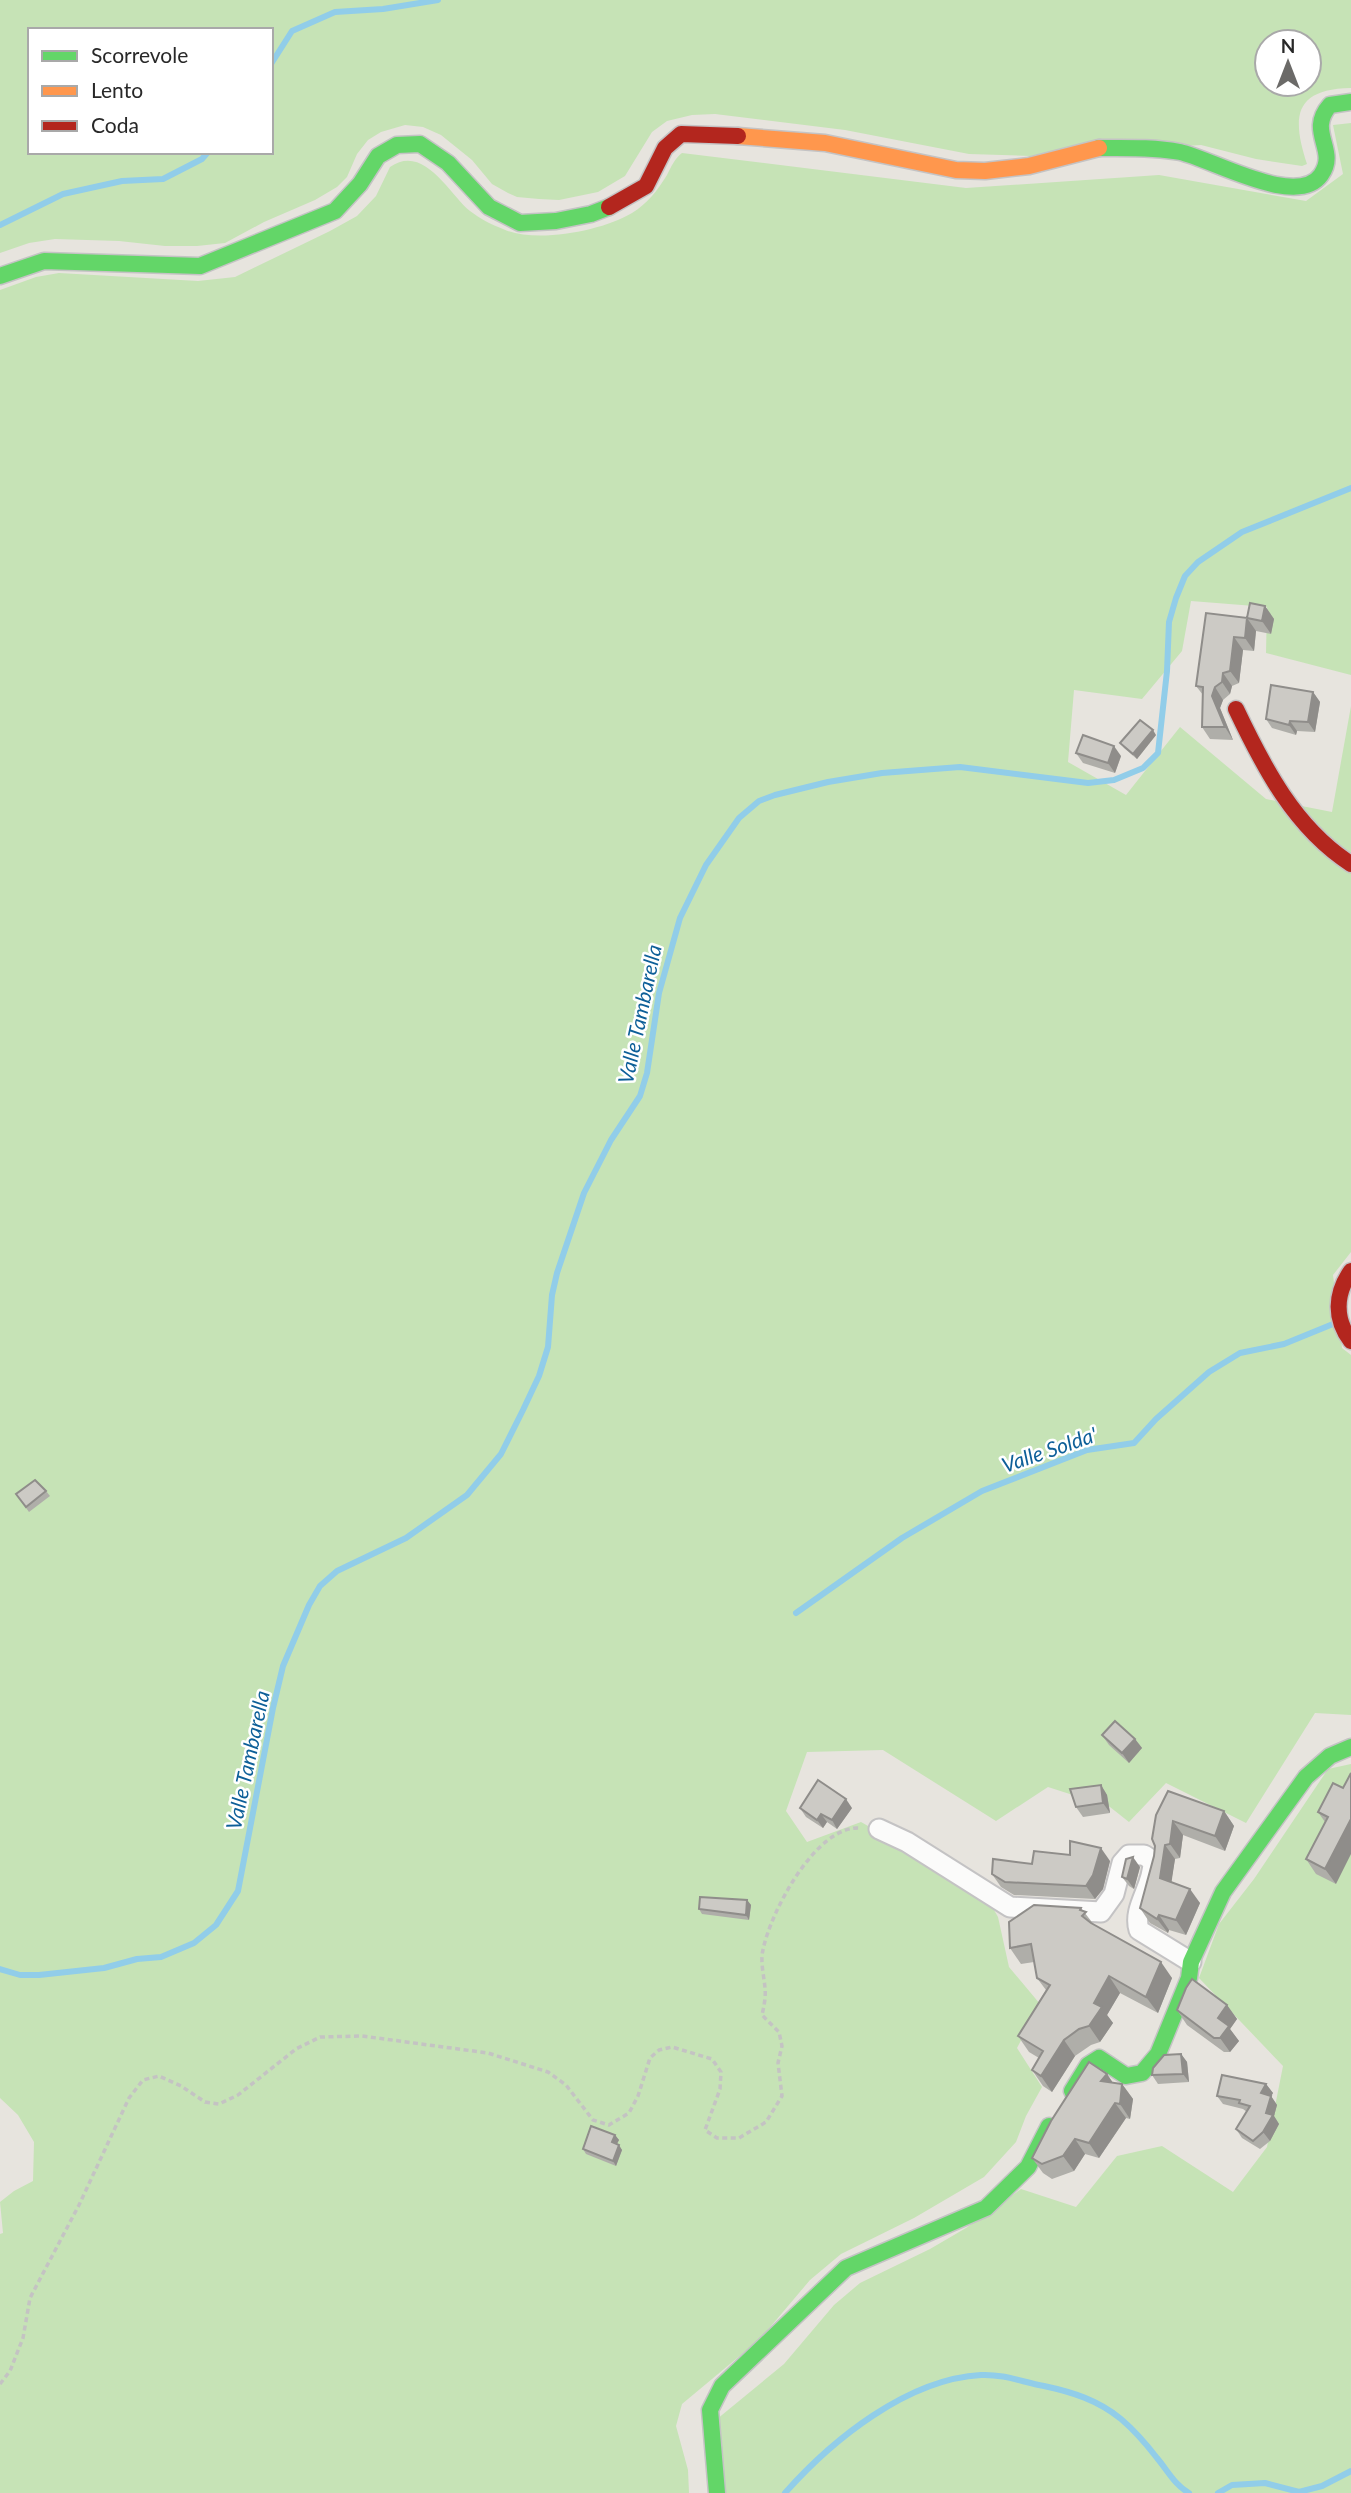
<svg xmlns="http://www.w3.org/2000/svg" width="1351" height="2493" viewBox="0 0 1351 2493" font-family="Lato,sans-serif">
<style>
.green{fill:#c6e3b6;fill-rule:evenodd}
.lines{fill:none;stroke-linecap:round;stroke-linejoin:round}
.stream{stroke:#91cde9;stroke-width:6}
.street-casing{stroke:#c4c3c4;stroke-width:23}
.fast-casing{stroke:#c4c3c4;stroke-width:19}
.slow-casing{stroke:#c4c3c4;stroke-width:19}
.jam-casing{stroke:#c4c3c4;stroke-width:19}
.path{stroke:#c4c3c3;stroke-width:3.5;stroke-dasharray:5 3.5;stroke-linecap:butt}
.street{stroke:#fbfbfa;stroke-width:19}
.fast{stroke:#63d668;stroke-width:16}
.slow{stroke:#ff974d;stroke-width:16}
.jam{stroke:#b3261e;stroke-width:16}
.wall{fill:#afaea9}
.shaded-wall{fill:#8f8d8a}
.building{fill:#cccac5;stroke:#8f8d8a;stroke-width:2}
.labels{text-anchor:middle;dominant-baseline:central;stroke-width:5;stroke-linejoin:round;paint-order:stroke}
.water-label{font-size:21px;font-style:italic;fill:#0d5f98;stroke:#fff}
</style>
<rect width="100%" height="100%" fill="#e7e4de"/>
<g class="green">
<path d="M0,0h1351v88c-58,1 -59,30 -44,76l-5,2 -46,-7 -55,-14 -171,11 -61,-2 -124,-24 -130,-16 -23,1 -25,6 -15,11 -27,44 -27,16 -39,8 -20,-1 -22,-2 -9,-4 -16,-9 -20,-24 -31,-25 -18,-8 -18,-2 -24,7 -13,8 -11,14 -10,23 -10,10 -22,13 -51,22 -39,21 -28,3h-32l-46,-5 -64,-2 -26,4 -29,10zM30,30h241v122h-241zM1267,42h42v42h-42z"/>
<path d="M1351,123v552l-85,-22 1,-46 -76,-6 -9,50 -40,48 -68,-9 -6,72 58,33 54,-68 86,72 66,13 19,-106v546l-18,23 9,73 9,7v360l-36,-2 -69,110 -80,-40 -37,39 -19,-15 -62,-20 -52,34 -113,-71 -76,2 -21,59 21,31 54,-20 122,69 15,26 11,50 31,37 -23,44 25,39 -16,29 -10,26 -32,35 -70,41 -73,36 -31,26 -50,59 -78,65 -6,22 12,44 1,23h-689v-259l3,-1 -3,-31 14,-11 19,-10 1,-39 -16,-27 -18,-17v-1808l36,-13 23,-4 139,8 37,-4 95,-46 27,-15 19,-20 14,-29c34,-24 59,27 80,44 9,7 22,14 33,18 32,15 99,2 129,-16 16,-10 25,-22 35,-38 4,-8 8,-17 15,-22l284,35 193,-13 147,26 37,-27 -10,-49z"/>
<path d="M1351,1764v729h-628l-12,-69 73,-60 50,-59 26,-22 70,-34 36,-21 55,-39 55,18 41,-51 45,-10 71,46 34,-45 16,-81 -84,-88 20,-54 35,-45 74,-110z"/>
</g>
<g class="lines">
<g class="stream">
<path d="M271,64l21,-33 43,-19 48,-3 55,-9"/>
<path d="M0,225l63,-31 59,-13 41,-2 39,-20 6,-7"/>
<path d="M796,1613l106,-75 80,-47 105,-41 47,-7 22,-24 53,-47 31,-19 44,-9 49,-20"/>
<path d="M0,1969l20,6h19l65,-7 33,-9 24,-2 33,-14 22,-18 22,-34 35,-183 10,-42 26,-61 11,-19 17,-15 69,-33 61,-43 34,-41 22,-44 16,-34 9,-29 4,-52 5,-22 27,-80 27,-53 29,-44 7,-23 12,-80 21,-75 26,-53 33,-47 20,-17 16,-6 53,-13 54,-9 78,-6 128,16 26,-3 29,-12 15,-15 9,-82 2,-49 7,-24 9,-22 13,-14 44,-30 109,-44"/>
<path d="M785,2493c47,-53 122,-114 196,-118 23,-1 41,7 63,11 28,6 54,14 77,33 13,11 26,26 36,39 11,13 17,26 32,35"/>
<path d="M1218,2493l14,-8 33,-2 34,9 23,-6 29,-15"/>
</g>
<g class="street-casing">
<path id="street" d="M879,1829l28,13 103,65 91,5 13,-18 8,-31 7,-8h15l9,6c1,25 -21,46 -14,69l52,32"/>
</g>
<g class="fast-casing">
<g id="fast">
<path d="M1099,148c26,0 55,-1 81,4 32,7 117,57 141,23 18,-25 -15,-43 9,-70l21,-3"/>
<path d="M0,276l44,-15 156,5 135,-55 25,-27 18,-28 19,-11 23,-1 28,19 41,44 31,16 36,-2 35,-7 18,-7"/>
<path d="M1072,2091l16,-26 11,-7 27,18 16,-3 16,-19 31,-76 2,-16 32,-70 83,-115 24,-21 21,-9"/>
<path d="M717,2493l-7,-83 12,-24 124,-118 140,-60 42,-41 21,-41"/>
</g>
</g>
<g class="slow-casing">
<path id="slow" d="M738,136l87,7 131,27 29,1 44,-5 70,-18"/>
</g>
<g class="jam-casing">
<g id="jam">
<path d="M609,207l37,-21 19,-38 16,-14 57,2"/>
<path d="M1236,709c28,59 59,119 115,155"/>
<path d="M1351,1271c-16,23 -17,48 0,70"/>
</g>
</g>
<path class="path" d="M0,2384l10,-13 13,-33 7,-40 49,-93 50,-107 14,-18 16,-4 22,10 24,16 14,2 19,-9 58,-46 24,-12 42,-1 126,17 60,19 18,13 27,35 16,5 20,-12 9,-17 12,-38 9,-8 13,-3 40,12 9,13 -1,17 -15,41 12,8h22l27,-16 16,-26 -4,-33 4,-17 -3,-14 -17,-17c2,-9 4,-18 3,-27 -1,-12 -5,-27 -2,-38 7,-37 53,-125 97,-122"/>
<use href="#street" class="street"/>
<use href="#fast" class="fast"/>
<use href="#slow" class="slow"/>
<use href="#jam" class="jam"/>
</g>
<g class="wall">
<path d="M1265,606l9,13 -3,15 -15,-3 -2,20 -11,-1 -4,33 -7,3 -2,8 -7,6 -3,8 13,32 -23,-1 -8,-12 1,-32 -7,-9 51,-68z"/>
<path d="M1313,692l7,10 -5,30 -18,-1 -1,4 -24,-7 -6,-9z"/>
<path d="M1156,735l-19,24 -13,-11 -4,-5z"/>
<path d="M1076,753l45,3 -6,17 -32,-10z"/>
<path d="M46,1491l4,5 -21,16 -13,-18z"/>
<path d="M1102,1735l33,4 7,9 -13,15 -20,-18z"/>
<path d="M1333,1783l3,101 -20,-10 -10,-15 19,-37 -7,-10z"/>
<path d="M1101,1785l6,10 3,18 -27,4 -7,-10z"/>
<path d="M800,1808h52l-15,21 -10,-7 -4,6 -17,-11z"/>
<path d="M1224,1811l10,15 -9,25 -42,-16 -3,23 -5,1 -4,23 29,21 -14,32 -17,-5 -1,3 -18,-10 -10,-15 14,-52 2,-41z"/>
<path d="M1110,1861l-7,28 -8,10 -81,-4 -13,-8 -9,-13 40,-10z"/>
<path d="M1140,1867l-6,22 -5,-3 -7,-9z"/>
<path d="M747,1900l4,5 -2,15 -47,-6 -3,-5z"/>
<path d="M1081,1908l14,18 77,52 -14,35 -38,-20 -13,22 6,8 -13,19 -9,3 -16,11 -23,36 -9,-6 -11,-16 7,-12 -10,-6 -11,-16 28,-46 -9,-12 -3,-16 -13,2 -11,-16z"/>
<path d="M1227,2005l10,14 -7,10 9,12 -9,11h-6l-37,-27 -10,-15z"/>
<path d="M1181,2054l6,8 2,20 -31,2 -6,-9z"/>
<path d="M1107,2074l6,9 9,1 11,15 -3,20 -4,-1 -27,40 -14,-4 -11,17 -22,8 -9,-6 -11,-15z"/>
<path d="M1266,2084l7,9 -2,3 6,9 -3,11 5,8 -9,17 -10,8 -18,-11 -6,-9 11,-17 -4,-3 -20,-5 -6,-8z"/>
<path d="M615,2135l4,5 -2,4 5,6 -6,16 -30,-12 -3,-5z"/>
</g>
<g class="shaded-wall">
<path d="M1265,606l9,13 -3,15 -9,-13z"/>
<path d="M1247,618l9,13 -2,20 -9,-13z"/>
<path d="M1234,637l9,13 -4,33 -9,-12z"/>
<path d="M1223,673l9,13 -2,8 -8,-12z"/>
<path d="M1215,687l8,13 -3,8 13,32 -8,-13 -13,-31z"/>
<path d="M1313,692l7,10 -5,30 -7,-10z"/>
<path d="M1290,721l7,10 -1,4 -7,-10z"/>
<path d="M1153,730l3,5 -19,24 -4,-5z"/>
<path d="M1114,746l7,10 -6,17 -7,-10z"/>
<path d="M1135,1739l7,9 -13,15 -7,-10z"/>
<path d="M1101,1785l6,10 3,18 -7,-10z"/>
<path d="M846,1799l6,9 -15,21 -5,-9z"/>
<path d="M1224,1811l10,15 -9,25 -10,-15z"/>
<path d="M821,1814l6,8 -4,6 -6,-8z"/>
<path d="M1351,1819v35l-15,30 -11,-15z"/>
<path d="M1173,1821l10,14 -3,23 -10,-14z"/>
<path d="M1165,1845l10,14 -5,33 -10,-14z"/>
<path d="M1101,1848l9,13 -7,28 -8,10 -9,-13z"/>
<path d="M1133,1857l7,10 -6,22 -7,-10z"/>
<path d="M1190,1889l10,14 -14,32 -10,-15z"/>
<path d="M747,1900l4,5 -2,15 -3,-5z"/>
<path d="M1159,1915l10,15 -1,3 -11,-14z"/>
<path d="M1161,1962l11,16 -14,35 -12,-16z"/>
<path d="M1109,1976l11,17 -13,22 6,8 -13,19 -11,-16 5,-23z"/>
<path d="M1227,2005l10,14 -7,10 9,12 -9,11 -10,-14 -2,-20z"/>
<path d="M1064,2040l11,16 -23,36 -11,-16z"/>
<path d="M1181,2054l6,8 2,20 -6,-8z"/>
<path d="M1107,2074l10,15 -16,-8z"/>
<path d="M1122,2084l11,15 -3,20 -10,-15z"/>
<path d="M1266,2084l7,9 -5,9 -7,-9z"/>
<path d="M1271,2096l6,9 -3,11 5,8 -9,17 -7,-9 3,-19z"/>
<path d="M1115,2103l11,15 -27,40 -10,-15z"/>
<path d="M615,2135l4,5 -4,7 -3,-5z"/>
<path d="M1075,2139l10,15 -11,17 -11,-15z"/>
<path d="M619,2145l3,5 -6,16 -3,-5z"/>
</g>
<g class="building">
<path d="M1250,603l15,3 -3,15 -15,-3 -2,20 -11,-1 -4,34 -7,2 -1,9 -7,5 -3,9 13,31h-23l1,-40 -7,-1 10,-73 41,5z"/>
<path d="M1271,685l42,7 -5,30 -18,-1 -1,4 -23,-6z"/>
<path d="M1140,720l13,10 -20,24 -13,-11z"/>
<path d="M1083,735l31,11 -6,17 -32,-10z"/>
<path d="M35,1480l11,11 -20,16 -10,-13z"/>
<path d="M1115,1721l20,18 -13,14 -20,-18z"/>
<path d="M1351,1773v46l-26,50 -19,-10 22,-42 -10,-5 15,-29 10,5z"/>
<path d="M818,1780l28,19 -14,21 -11,-6 -4,6 -17,-12z"/>
<path d="M1101,1785l2,18 -27,4 -6,-18z"/>
<path d="M1168,1791l56,20 -9,25 -42,-15 -3,23 -5,1 -5,33 30,11 -14,31 -17,-5 -2,4 -17,-11 14,-52 1,-10 -3,-7 4,-24z"/>
<path d="M1070,1841l31,7 -8,27 -7,11 -81,-4 -13,-8 1,-15 39,5 2,-13 36,4z"/>
<path d="M1133,1857l-6,22 -5,-2 4,-18z"/>
<path d="M700,1897l47,3 -1,15 -47,-6z"/>
<path d="M1034,1905l47,3 -1,2 6,2 -4,4 9,7 70,39 -15,35 -37,-21 -15,27 8,4 -13,19 -10,3 -15,11 -23,36 -9,-6 11,-19 -25,-15 32,-51 -13,-7 -6,-34 -21,4 -1,-26z"/>
<path d="M1192,1979l35,26 -9,13 11,8 -9,12h-6l-37,-28 9,-22z"/>
<path d="M1181,2054l2,20 -31,1 1,-7 11,-13z"/>
<path d="M1089,2062l18,12 -6,7 21,3 -2,20 -5,-1 -26,40 -14,-4 -12,17 -21,8 -10,-6 19,-37z"/>
<path d="M1222,2075l44,9 -5,9 10,3 -5,17 7,2 -10,17 -10,9 -17,-12 14,-23 -11,-3 1,-3 -23,-4z"/>
<path d="M591,2126l24,9 -3,7 7,3 -6,16 -30,-12z"/>
</g>
<g class="labels">
<g class="water-label">
<text transform="translate(639 1014) rotate(-78)">Valle Tambarella</text>
<text transform="translate(1049 1449) rotate(-19)">Valle Solda'</text>
<text transform="translate(247 1760) rotate(-78)">Valle Tambarella</text>
</g>
</g>
<rect x="28" y="28" width="245" height="126" fill="#ffffff" stroke="#a9a9a9" stroke-width="2"/>
<rect x="42" y="51" width="35" height="10" fill="#63d668" stroke="#a9a9a9" stroke-width="2"/>
<text x="91" y="63" font-size="21" fill="#282828">Scorrevole</text>
<rect x="42" y="86" width="35" height="10" fill="#ff974d" stroke="#a9a9a9" stroke-width="2"/>
<text x="91" y="98" font-size="21" fill="#282828">Lento</text>
<rect x="42" y="121" width="35" height="10" fill="#b3261e" stroke="#a9a9a9" stroke-width="2"/>
<text x="91" y="133" font-size="21" fill="#282828">Coda</text>
<g transform="translate(1288 63)"><circle r="33" fill="#ffffff" stroke="#a9a9a9" stroke-width="2"/>
<path d="M0-5L12 26L0 18L-12 26Z" fill="#6b6a68"/>
<text y="-10" font-size="19" font-weight="bold" text-anchor="middle" fill="#282828">N</text>
</g>
</svg>
